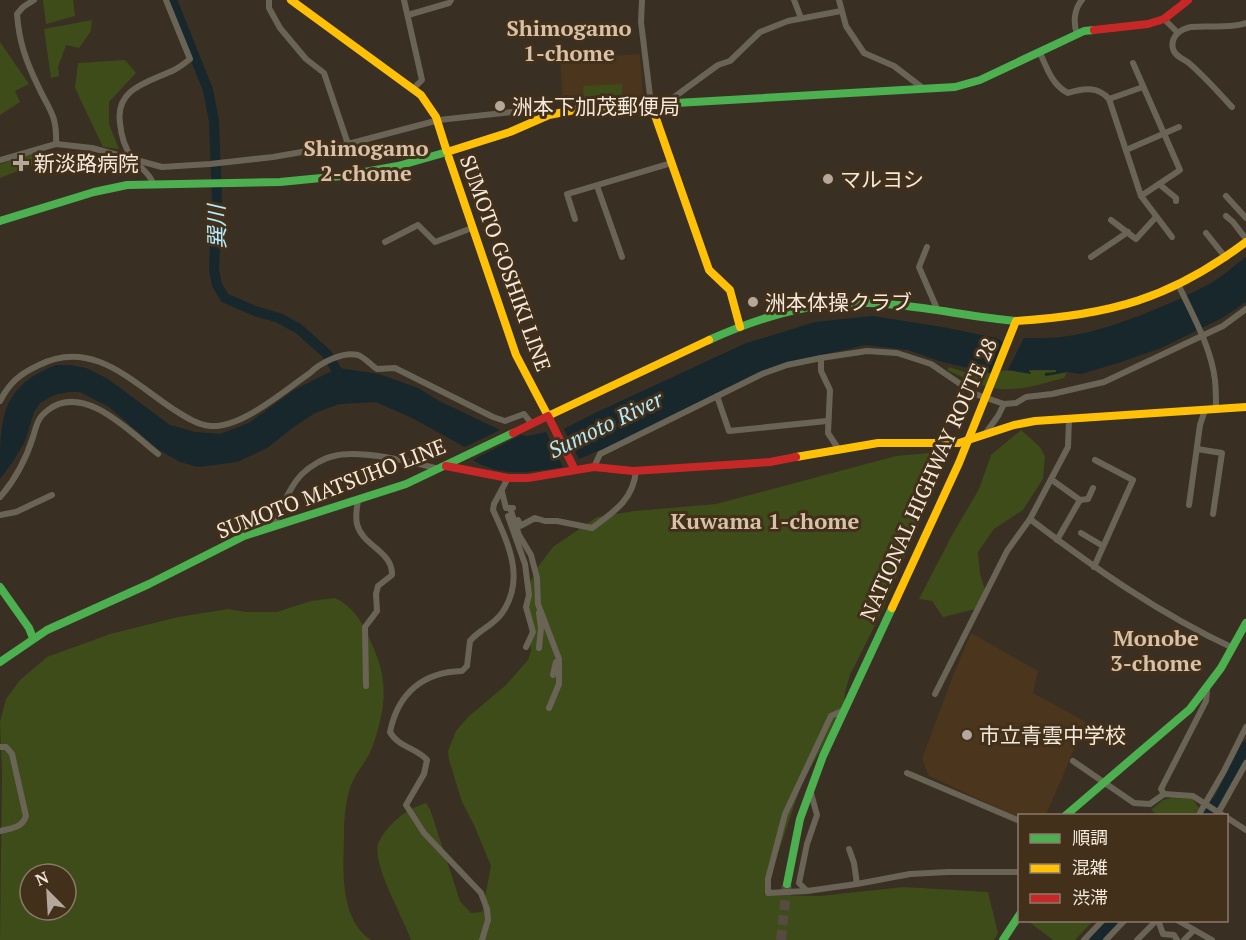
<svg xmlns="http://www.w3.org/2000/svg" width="1246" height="940" viewBox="0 0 1246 940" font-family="'PT Serif','Noto Sans JP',serif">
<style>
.built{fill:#4b351c}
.green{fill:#3d4c18;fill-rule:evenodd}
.water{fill:#17272b}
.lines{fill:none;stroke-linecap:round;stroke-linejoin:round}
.river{stroke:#17272b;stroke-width:10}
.highway-tunnel{stroke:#554b3f;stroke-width:10;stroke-dasharray:10 5;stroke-linecap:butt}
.street{stroke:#6a6457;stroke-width:6}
.fast{stroke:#4caf50;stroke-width:8}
.slow{stroke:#ffc107;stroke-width:8}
.jam{stroke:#c62828;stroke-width:8}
.poi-dot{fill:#b3a89b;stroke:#42301a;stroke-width:2}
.labels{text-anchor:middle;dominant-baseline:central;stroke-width:6;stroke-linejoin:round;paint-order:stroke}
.poi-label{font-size:21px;fill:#f5e9dc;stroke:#42301a;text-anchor:start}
.street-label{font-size:21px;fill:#f5e9dc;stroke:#42301a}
.neighbourhood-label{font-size:22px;font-weight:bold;fill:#d8c1a8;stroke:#42301a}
.water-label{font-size:22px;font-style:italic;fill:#b1eafe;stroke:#42301a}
</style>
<rect width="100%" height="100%" fill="#392f23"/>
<g class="built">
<path d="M640,54l3,44 -80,5 -3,-44z"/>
<path d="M971,633l67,38 -5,22 53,29 -40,93 -26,1 -1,2 -90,-42 -7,-17 30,-81z"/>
</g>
<g class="green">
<path d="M43,0h30l2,16 -29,8z"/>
<path d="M92,20l-1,11 -12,17 -13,-3 -8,22 1,9 -8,2 -7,-49z"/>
<path d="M0,42l29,42 -14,7 5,11 -20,13z"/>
<path d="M125,60l11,13 -27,29v22l10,25 -16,-2 -28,-59 3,-25z"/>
<path d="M622,84v14l-38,2 -1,-14z"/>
<path d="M37,152l6,9 -43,17v-14z"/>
<path d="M949,367l34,11 6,-7 67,-1v2l-10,4 21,-4 -3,6c-20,5 -43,13 -64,11 -18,-2 -36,-11 -53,-19z"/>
<path d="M1021,430l19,17 5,9 -2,23 -20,31 -29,19 -16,23 2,22 6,19 -10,16 -33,8 -11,-16 -13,-2 32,-62 28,-48 12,-34z"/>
<path d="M939,452l9,1 -65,156 -33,66 -5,17 -1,14 -9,20 -33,56 -38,113 55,1 85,-9 84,5 10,41 -4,7h-583c-7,-21 -39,-75 -33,-96 2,-6 8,-14 13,-19 10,-11 20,-17 35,-22l4,6 30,92 11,12 11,-1 9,-46 -17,-41 -12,-23 -13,-42 -1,-9 8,-20 12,-14 38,-32 22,-25 3,-9 -4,-47 2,-19 8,-17 16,-21 44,-30 38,-6 81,-7 180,-48z"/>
<path d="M335,598c16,7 26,22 33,37 11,25 18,41 15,70 -1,12 -8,37 -13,48 -6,11 -14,20 -19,32 -6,17 -7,35 -7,54 -1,33 -4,80 27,101h-371l2,-167 -2,-51 6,-23 14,-19 27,-23 63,-23 68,-17 50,-8 18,3h31l34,-11zM30,874h36v36h-36z"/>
<path d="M1171,798l22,1 6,9 -6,8 -35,-1 -7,-5 12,-10z"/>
<path d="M1028,921v-1l69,1 -5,1 -17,18h-22z"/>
</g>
<g class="water">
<path d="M1246,257v45l-24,16 -61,30 -43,15 -37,11 -14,-2 -22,4v-3l11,-1v-2h-27l2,4 -23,-4 16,-32c12,0 24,0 37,-1 43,-4 114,-34 152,-55 11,-7 22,-17 33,-25z"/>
<path d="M873,316l75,12 48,10 10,6 -12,30 -55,-13 -31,-11 -42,-5 -85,19 -31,13 -103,53 -68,29 -15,-30 29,-15 151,-70 71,-22z"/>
<path d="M56,365h15l15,3 22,11 62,46 25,7 25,2 29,-11 45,-33 44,-22 41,6 39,14 21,13 61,29 -35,17 -53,-29 -36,-16 -37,2 -24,9 -20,13 -28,22 -30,14 -39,5 -18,-5 -21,-12 -50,-43 -29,-15h-11l-15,3 -14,8 -6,9 -9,29 -11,19 -14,19c0,-61 0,-92 56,-114z"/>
<path d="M546,432l17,35c-32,5 -61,11 -90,-7l48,-25 7,1z"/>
</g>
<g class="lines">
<g class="river">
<path d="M172,0l36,90 6,31 3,80 -3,69 3,15 8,13 30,13 24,7 20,11 28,25 16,27"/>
<path d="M542,455l26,-12 15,-4"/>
<path d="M1206,816l14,-19 26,-51"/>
<path d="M1095,940l19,-20"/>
</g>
<path class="highway-tunnel" d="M781,940l6,-56"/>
<g class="street">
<path d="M34,0l-11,7 -6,7c2,28 9,47 21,72 12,26 19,28 18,58"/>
<path d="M269,0v8l11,20 26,31 18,14 24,71"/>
<path d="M404,0l18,80 -8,8"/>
<path d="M642,0l-1,22 10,82"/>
<path d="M794,0l7,18"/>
<path d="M839,0l7,26 18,27 30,13 30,23"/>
<path d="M408,15l41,-12 2,-3"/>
<path d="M1164,19l13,13"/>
<path d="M1077,34c-4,-11 -3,-25 5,-34"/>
<path d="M1040,53c7,15 12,32 28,40 15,-5 30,-7 41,6l32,97 39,-26 -47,-107"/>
<path d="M1109,99l34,-12"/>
<path d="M666,103l52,-38 12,-4 30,-29 28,-11 53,-10"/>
<path d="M1232,107c-13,-14 -27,-30 -42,-43 -5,-5 -15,-7 -17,-15 -3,-12 7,-20 18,-22 19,-2 37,2 55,-4"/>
<path d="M1126,150l53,-23"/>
<path d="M0,160l56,-16 36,4 70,19 48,-3 63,-7 75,-13 91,-24 83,-9 7,2 7,8"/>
<path d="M153,183c-4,-11 -14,-16 -21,-25 -7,-10 -11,-23 -12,-35 -5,-35 29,-41 54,-53 6,-3 11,-7 16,-11l-24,-59"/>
<path d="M1159,184l17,14v3"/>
<path d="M597,186l25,71"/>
<path d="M1141,196l31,41"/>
<path d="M1226,196l20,22"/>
<path d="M1226,216l7,6 13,17"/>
<path d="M575,219l-8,-25 104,-31"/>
<path d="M1111,220l25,19 20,-22"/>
<path d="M1206,233l20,25"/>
<path d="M385,242l33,-17 17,17 37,-14"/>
<path d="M927,247l-8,20 19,44"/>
<path d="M1091,257l37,-25"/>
<path d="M1179,286c14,30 32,61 36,94 1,10 1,19 1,29"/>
<path d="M821,358v13l9,19 -2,43 11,17"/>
<path d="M717,396l12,35 98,-10"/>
<path d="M0,401c10,-19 20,-27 39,-36 53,-27 93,17 134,44 11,7 24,16 38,17 31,2 74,-36 99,-53 10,-10 33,-22 48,-18 6,2 13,10 19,14l18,-1 98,49 12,4 19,-7 8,10"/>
<path d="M985,434l13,-18 6,-12"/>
<path d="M1197,449l25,4 -9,61"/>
<path d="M594,467l6,-13 162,-80 25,-9 34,-7 46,-7 30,2 34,11 44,30 29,10 12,-1 10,-6 26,-3 52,-12 119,-56 23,-17"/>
<path d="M1052,480l28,20"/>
<path d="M502,492l4,16h7"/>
<path d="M0,497c15,-17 26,-38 33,-60 2,-6 3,-12 6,-17 2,-5 5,-6 9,-10 36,-28 83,23 110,44"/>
<path d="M358,500c-1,8 -3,16 -1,24 5,22 36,27 35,51l-14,11 -2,8 1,17 -12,16 1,59"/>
<path d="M1189,505l11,-80 5,-15"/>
<path d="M510,508l9,27 12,20 6,23 1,26 21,55v25l-10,24"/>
<path d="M0,515l16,-3 36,-17"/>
<path d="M508,516l17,48 4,31 -3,12 7,25 -7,15"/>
<path d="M1030,519c64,49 130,95 203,129"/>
<path d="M518,520l2,6 15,-8 10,3h12l35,7c22,-16 42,-29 44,-58"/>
<path d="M273,526c9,-17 16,-39 29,-52 8,-8 22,-16 32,-18 26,-7 78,6 105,13"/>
<path d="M1081,533l22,13"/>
<path d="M1057,540l23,-40 8,-1 5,-11"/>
<path d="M1094,567l39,-87 -38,-20"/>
<path d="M539,648l2,-20 -2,-15"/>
<path d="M553,675l3,-13"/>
<path d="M935,694l72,-143 23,-32 38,-72 1,-28"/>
<path d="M842,711l-11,5 -46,98 -17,65v14l39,-2 50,-7 53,-10 38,-2h72"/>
<path d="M0,747h6l6,7 14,62c-4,12 -14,12 -26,15"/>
<path d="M1073,761l61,42 16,1 14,-10 29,2 31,20"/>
<path d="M907,773l113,48"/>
<path d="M1164,794l-3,-5 45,-88 1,-10"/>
<path d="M1217,815l29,-52"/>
<path d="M1198,816l26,-45 22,-44"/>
<path d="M1226,817l20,13"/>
<path d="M849,849l5,14 3,21"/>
<path d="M807,891l-8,-8 8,-39 10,-29 -6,-22"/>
<path d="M1158,920l5,14 11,1 3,5"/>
<path d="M1177,920l35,20"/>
<path d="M482,940l6,-20 -1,-11 -6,-16 -57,-60 -18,-28 18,-31 3,-14c-10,-12 -29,-13 -37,-28 8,-39 33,-60 72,-61l5,-5 3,-25c9,-11 24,-16 32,-28 24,-34 6,-70 -9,-103l1,-6 14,-26"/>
<path d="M1084,940l19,-20"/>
<path d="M1106,940l19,-20"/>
<path d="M1137,940l20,-20"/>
<path d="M1184,940l10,-10"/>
</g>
<g class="fast">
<path d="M676,103l279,-16 25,-7 104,-49 10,-1"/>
<path d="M0,221l94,-29 33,-7 153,-3 62,-6 56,-10 49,-14 2,6"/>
<path d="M709,340c44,-20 90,-35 138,-37 56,-2 113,13 169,18"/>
<path d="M0,587l29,41 4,10"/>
<path d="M0,662l47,-32 102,-46 95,-48 162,-52 107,-51"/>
<path d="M1065,816l125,-107 31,-41 25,-45"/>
<path d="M787,884l13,-65 23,-63 69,-148"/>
<path d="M1003,940l17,-26"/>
</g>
<g class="slow">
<path d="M291,0l130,95 15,22 11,35 63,-20 39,-17 31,-6 96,-6"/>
<path d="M651,104l58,166 21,20 10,37"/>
<path d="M449,158l67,197 32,61 161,-76"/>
<path d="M796,457l82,-14h81l55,-18 21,-4 211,-14"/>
<path d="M892,608l67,-145 57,-142c94,-6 154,-22 230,-79"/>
</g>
<g class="jam">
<path d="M1094,30l54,-6 16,-5 24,-19"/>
<path d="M513,433l35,-17 27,54"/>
<path d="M446,466l62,12h20l66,-11 39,4 137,-9 26,-5"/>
</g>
</g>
<g class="poi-dot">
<circle cx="500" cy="106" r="6"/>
<path d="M18 154h6v6h6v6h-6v6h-6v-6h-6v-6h6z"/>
<circle cx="828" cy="179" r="6"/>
<circle cx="753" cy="302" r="6"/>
<circle cx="967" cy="735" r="6"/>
</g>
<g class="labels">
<g class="poi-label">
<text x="512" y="106">洲本下加茂郵便局</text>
<text x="34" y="163">新淡路病院</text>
<text x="840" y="179">マルヨシ</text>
<text x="765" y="302">洲本体操クラブ</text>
<text x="979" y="735">市立青雲中学校</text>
</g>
<g class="street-label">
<text transform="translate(506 263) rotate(70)">SUMOTO GOSHIKI LINE</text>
<text transform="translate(928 479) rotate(-66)">NATIONAL HIGHWAY ROUTE 28</text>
<text transform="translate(331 488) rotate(-21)">SUMOTO MATSUHO LINE</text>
</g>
<g class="neighbourhood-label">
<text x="569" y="27">Shimogamo<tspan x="569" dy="25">1-chome</tspan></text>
<text x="366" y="147">Shimogamo<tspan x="366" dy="25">2-chome</tspan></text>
<text x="765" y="520">Kuwama 1-chome</text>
<text x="1156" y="637">Monobe<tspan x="1156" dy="25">3-chome</tspan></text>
</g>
<g class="water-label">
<text transform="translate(216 227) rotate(-91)">巽川</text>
<text transform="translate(605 424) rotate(-26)">Sumoto River</text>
</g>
</g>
<rect x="1018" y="814" width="210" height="108" fill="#42301a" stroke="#8a7a68" stroke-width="1.5"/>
<rect x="1030" y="834" width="30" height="9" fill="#4caf50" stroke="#8a7a68" stroke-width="1.5"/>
<text x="1072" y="844" font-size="18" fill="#f5e9dc">順調</text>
<rect x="1030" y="864" width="30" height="9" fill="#ffc107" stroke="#8a7a68" stroke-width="1.5"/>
<text x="1072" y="874" font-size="18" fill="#f5e9dc">混雑</text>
<rect x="1030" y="894" width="30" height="9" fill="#c62828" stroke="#8a7a68" stroke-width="1.5"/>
<text x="1072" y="904" font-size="18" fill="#f5e9dc">渋滞</text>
<g transform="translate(48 892) rotate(336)"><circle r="28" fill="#42301a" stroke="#8a7a68" stroke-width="1.5"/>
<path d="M0-4.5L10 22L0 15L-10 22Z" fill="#b3a89b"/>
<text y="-9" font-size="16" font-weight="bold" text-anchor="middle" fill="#f5e9dc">N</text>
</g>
</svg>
